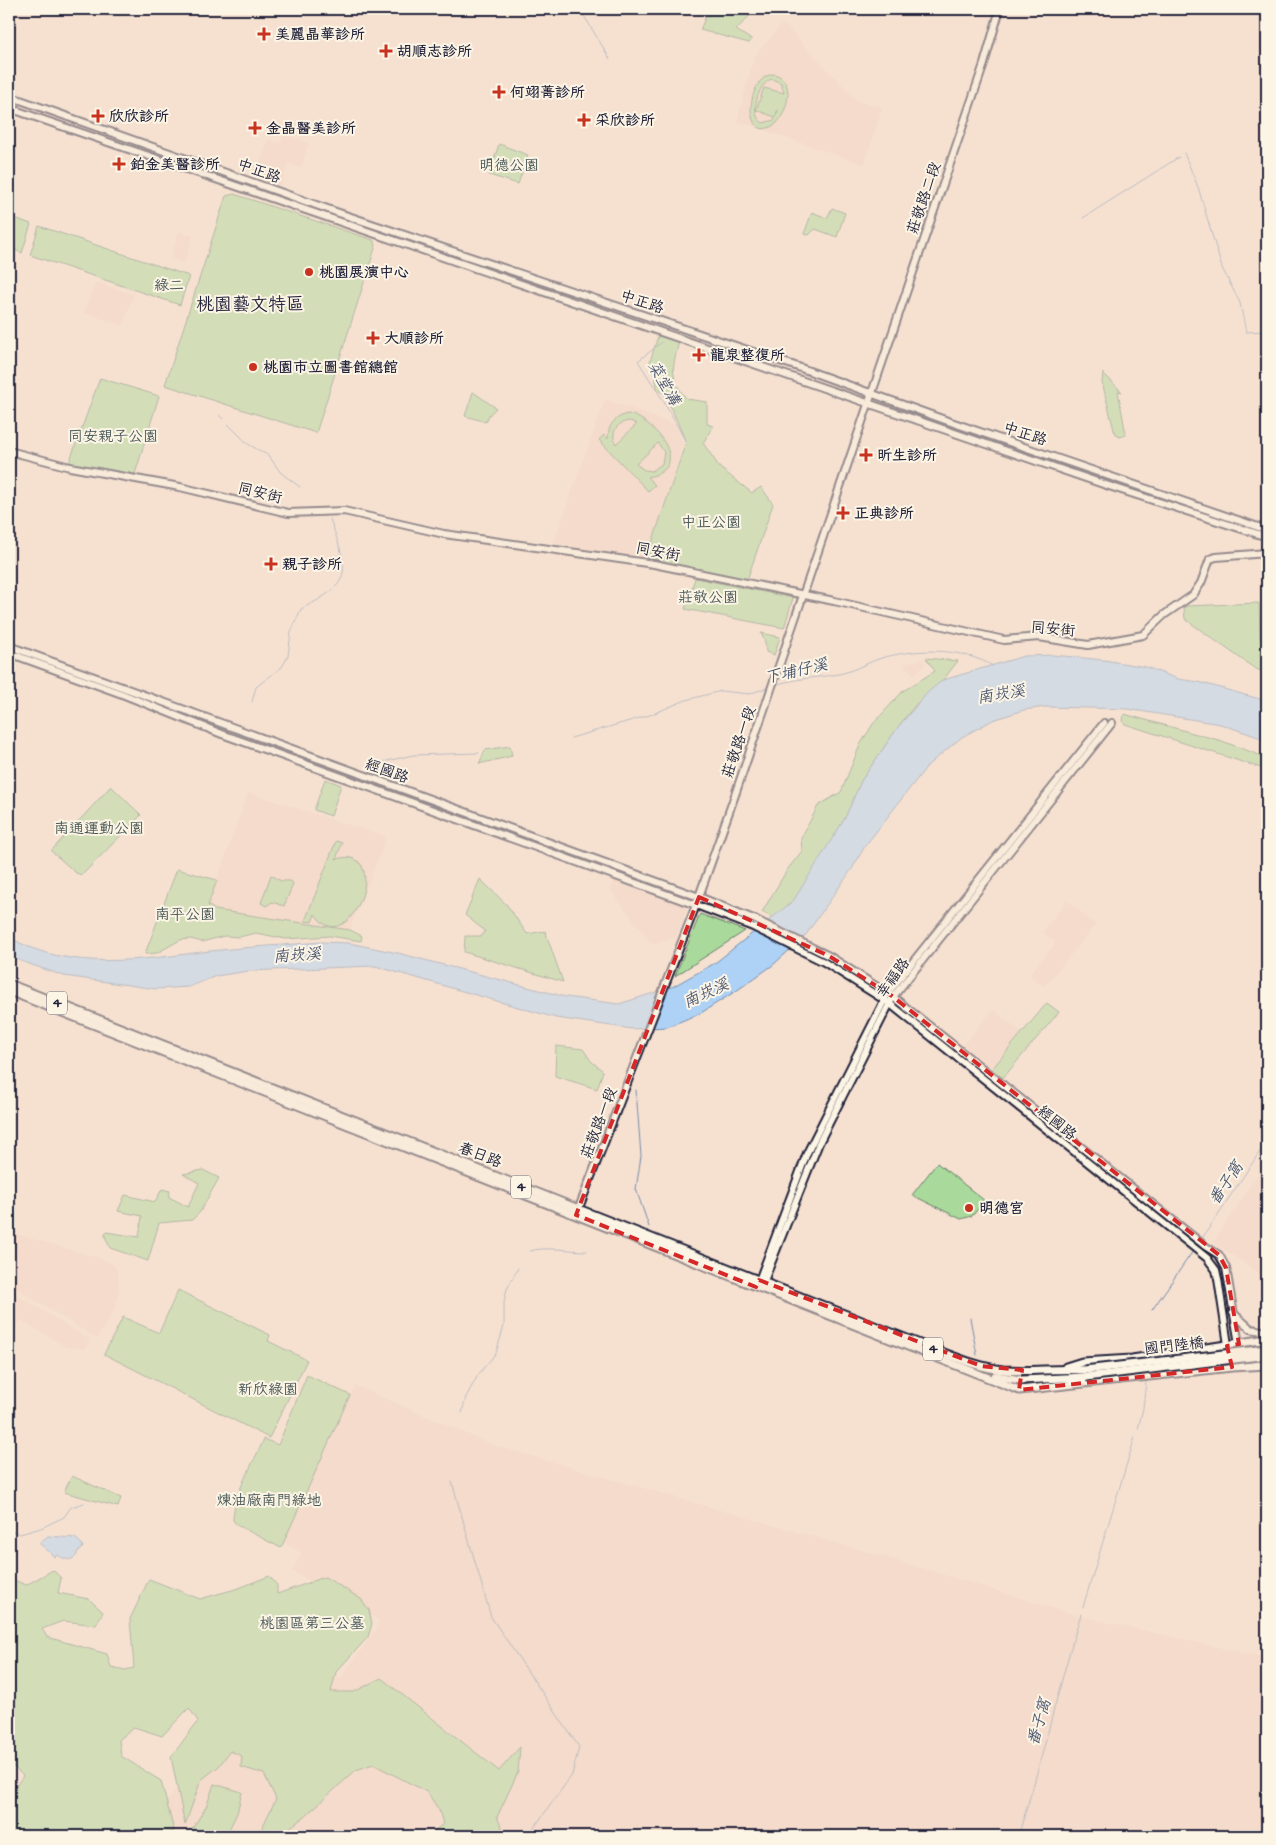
<svg xmlns="http://www.w3.org/2000/svg" width="1276" height="1845" viewBox="0 0 1276 1845" font-family="'Architects Daughter','LXGW WenKai TC',sans-serif">
<style>
.built{fill:#f2d3c3}
.green{fill:#a9da9b;stroke:#667e6b;fill-rule:evenodd}
.water{fill:#add2f6;stroke:#758cab}
.lines{fill:none;stroke-linecap:round;stroke-linejoin:round}
.stream{stroke:#758cab;stroke-width:1}
.secondary-casing{stroke:#22223b;stroke-width:10}
.primary-casing{stroke:#22223b;stroke-width:11}
.secondary{stroke:#fcf5e5;stroke-width:6}
.primary{stroke:#fcf5e5;stroke-width:7}
.primary-bridge-casing{stroke:#22223b;stroke-width:11;stroke-linecap:butt}
.primary-bridge{stroke:#fcf5e5;stroke-width:7}
.marked{fill:none;stroke:#d62828;stroke-width:4;stroke-dasharray:10 6;stroke-linejoin:round}
.poi-dot{fill:#c8321e;stroke:#fcf5e5;stroke-width:2}
.labels{text-anchor:middle;dominant-baseline:central;stroke-width:4;stroke-linejoin:round;paint-order:stroke}
.shield{fill:#fcf5e5;stroke:#63616e;stroke-width:1}
.shield-label{font-size:14px;font-weight:bold;fill:#22223b}
.poi-label{font-size:15px;font-weight:bold;fill:#22223b;stroke:#fcf5e5;text-anchor:start}
.park-label{font-size:15px;fill:#4a5958;stroke:#fcf5e5}
.street-label{font-size:15px;fill:#22223b;stroke:#fcf5e5}
.water-label{font-size:16px;font-style:italic;fill:#4c5773;stroke:#fcf5e5}
.quarter-label{font-size:18px;fill:#22223b;stroke:#fcf5e5}
</style>
<rect width="100%" height="100%" fill="#f6e1d1"/>
<filter id="ink" filterUnits="userSpaceOnUse"><feTurbulence type="fractalNoise" baseFrequency=".02" numOctaves="2"/><feDisplacementMap in="SourceGraphic" scale="10" xChannelSelector="R" yChannelSelector="G"/><feConvolveMatrix kernelMatrix="1 2 1 2 8 2 1 2 1" color-interpolation-filters="sRGB"/></filter>
<g filter="url(#ink)">
<g class="built">
<path d="M783,23l75,78 25,6 -19,58 -127,-44 17,-65z"/>
<path d="M283,134l26,9 -8,25 -13,-4 -8,25 -26,-9 14,-41 12,4z"/>
<path d="M179,231l14,5 -9,27 -14,-4z"/>
<path d="M95,282l39,12 -11,32 -39,-13z"/>
<path d="M605,399l69,25 10,19 -37,115 -94,-14z"/>
<path d="M923,659l3,5 -12,11 -11,-11z"/>
<path d="M248,792l139,45 -37,93 -135,-20 -7,-5z"/>
<path d="M613,880l75,27 -12,30 -23,8 -44,-56z"/>
<path d="M1067,900l29,25 -52,62 -15,-12 26,-32 -13,-11z"/>
<path d="M993,1009l29,24 -30,36 -29,-24z"/>
<path d="M1267,1160v119l-54,-37z"/>
<path d="M9,1232l92,26 14,8 3,7 1,17 -3,18 -19,31 -88,-55z"/>
<path d="M9,1290l81,50 -5,9 -19,-2 -45,-27 -7,11 -5,-3z"/>
<path d="M355,1385l138,60 386,110 201,61 187,42v178h-1155l45,-22 87,-115 97,-22 35,-48 2,-9 -86,-49 9,-18 -18,-11z"/>
</g>
<g class="green">
<path d="M716,9h40l-20,21 16,10 -3,3 -49,-13 5,-12z"/>
<path d="M774,74c22,6 14,36 3,49 -35,26 -33,-47 -3,-49zM772,79l9,4 3,10 -20,-5 -8,22 19,7 3,-7 -4,10 -11,3c-15,-8 -5,-40 9,-44z"/>
<path d="M499,144l29,11 -10,29 -29,-9z"/>
<path d="M234,194l139,46 3,5 -60,188 -151,-48 61,-189z"/>
<path d="M832,208l13,5 -8,24 -22,-8 -6,6 -5,-1 8,-22 15,6z"/>
<path d="M9,216l22,8 -9,29 -13,-5z"/>
<path d="M39,226l150,50 -9,29 -150,-50z"/>
<path d="M658,336l21,6c-7,26 -10,36 8,57l20,3v22l6,2 -10,17 17,25 32,25 9,-6 12,17 -26,76 -100,-22 39,-116 -20,-46 -9,-8 -2,-14 -6,-9z"/>
<path d="M1103,373l19,19 -4,-1 8,44 -6,2 -5,-3 -13,-52z"/>
<path d="M100,378l59,18 -24,78 -66,-11z"/>
<path d="M473,392l23,16 -7,7 -3,7 -21,-6z"/>
<path d="M627,414c22,1 71,54 20,63l8,8 -7,6 -49,-51 5,-5 4,4c0,-14 6,-21 19,-25zM630,421l7,3 -21,20c-6,-12 1,-22 14,-23zM658,443l6,9 -2,12 -10,7 -8,-1 -8,-6z"/>
<path d="M695,578l98,20 -9,30 -99,-19z"/>
<path d="M1259,603l1,35h7v36l-13,-6 -69,-49 -1,-11 3,-2z"/>
<path d="M761,633l19,4 -6,18 -8,-3 -1,-10z"/>
<path d="M926,658l32,3 -15,19 -27,24 -18,23 -37,54 -16,37 -44,72 -8,11 -20,17 -11,-6 25,-42 15,-19 -1,-13 17,-32 23,-14 19,-47 13,-21 30,-33 32,-20z"/>
<path d="M1124,714l98,27 45,17v12l-142,-46 -2,-3z"/>
<path d="M510,746l2,10 -33,8 6,-14z"/>
<path d="M325,779l16,6 -10,31 -17,-6z"/>
<path d="M111,786l30,29 -59,60 -6,-2 -25,-22z"/>
<path d="M336,841l6,2 -6,16c60,-16 13,106 -21,55l-3,8 -7,-1z"/>
<path d="M177,869l40,11 -9,25 7,5 135,20 12,6 -1,5 -31,-5 -44,3 -30,-6 -17,4 -15,-1 -22,6 -11,-3 -11,1 -23,13 -12,1z"/>
<path d="M271,875l10,6h10l2,3 -9,22 -12,-4 -6,4 -5,-3z"/>
<path d="M480,879l27,26 20,29 18,-3 18,51 -99,-30 1,-16h17l3,-5 -20,-16z"/>
<path d="M700,914l45,17 -70,45z"/>
<path d="M1047,1003l12,9 -56,66 -11,-9z"/>
<path d="M556,1046l27,3 8,12 12,10 -6,18 -42,-13z"/>
<path d="M937,1163l48,38 -13,15 -11,3 -49,-24z"/>
<path d="M203,1170l16,8 -19,34 -8,8 -33,3 -11,38 -38,-13 -5,-12 1,-4 33,5 3,-21 -24,-5 7,-16 30,7 7,-13 8,2 -1,6 19,10 11,-24 -16,-9z"/>
<path d="M178,1290l92,45 -2,6 39,19 -38,78 -165,-84 19,-37 36,16z"/>
<path d="M307,1375l43,20 -69,153 -44,-23 -4,-5c1,-29 20,-55 31,-81l14,6z"/>
<path d="M72,1476l49,22 -3,9 -54,-15z"/>
<path d="M53,1570l8,8 -3,15 31,6 14,13 -7,13 -33,-4 -21,8 5,8 60,17 4,13 14,3 9,-2 -4,-49 19,-40 51,20 39,-11 30,-12 8,9v9l48,-17 36,22 8,11 3,14 -4,13 -32,35 -5,20h23l27,-14 118,93 21,-24 -2,25 -21,45 5,11 7,8h-161l6,-3 74,3 15,-12 -4,-14 -12,-18 -54,-28 -17,6 -51,46 -26,20h-21l18,-37 -12,-25 -23,-7 1,-11 -12,-5 -11,15 -18,14 -16,45 -14,-68 27,-36 -9,-13 -27,28 -28,-9 -15,13 2,16 40,25 13,50 -16,5h-149v-40l14,-20 -14,-14v-184l17,7z"/>
<path d="M214,1784l28,8 -5,21 -11,23h-38l19,-31z"/>
</g>
<g class="water">
<path d="M1053,655l51,5 42,7 32,12 21,3 68,19v39l-47,-16 -93,-15 -81,-2 -22,3 -31,10 -31,17 -34,28 -63,81 -13,23 -47,67 -32,29 -34,24 -38,24 -34,14 -35,2 -76,-11 -181,-52 -126,5 -33,5 -27,11 -33,2 -92,-13 -55,-19v-20c60,36 136,22 201,14 37,-4 74,-6 111,-9l28,1 49,10 168,44 53,7 53,-17 43,-24 78,-62 52,-83 16,-37 37,-54 30,-35 15,-12 81,-24z"/>
<path d="M48,1536l27,2 8,7 -1,4 -5,3v3c-7,8 -12,4 -20,0l-2,2 -16,-14z"/>
</g>
<g class="lines">
<g class="stream">
<path d="M580,9l30,50"/>
<path d="M1184,153l14,34 24,81 18,35 6,29 20,-1"/>
<path d="M1083,218l96,-61"/>
<path d="M662,342l-24,19 23,36 25,45"/>
<path d="M219,415l29,29 21,12 12,17 19,14"/>
<path d="M775,685c21,-7 42,-7 64,-11 16,-3 30,-13 46,-17 36,-9 77,-9 108,9"/>
<path d="M252,702l4,-15 26,-20 6,-11 3,-24 10,-23c55,-27 47,-38 29,-90"/>
<path d="M571,738l79,-23 36,-15 35,-9 28,3 20,-7"/>
<path d="M366,766l47,-11 66,-2"/>
<path d="M636,1090l5,66 -5,33 13,38"/>
<path d="M1203,1237l64,-96"/>
<path d="M530,1251c14,-5 41,0 57,0"/>
<path d="M1152,1310l41,-59"/>
<path d="M970,1318l7,37"/>
<path d="M462,1413l4,-16 12,-22 18,-22 8,-27v-24l3,-13 11,-21"/>
<path d="M1138,1429l5,-21 3,-26"/>
<path d="M452,1482l39,135 88,130 -7,28 -44,61"/>
<path d="M9,1530l11,4 21,-6 23,-11 7,-10 13,-4"/>
<path d="M1083,1607l52,-170"/>
<path d="M1018,1836c24,-73 40,-149 63,-222"/>
</g>
<g class="secondary-casing">
<g id="secondary">
<path d="M9,96l327,116 462,155 147,53 322,110"/>
<path d="M9,108l1097,377 161,52"/>
<path d="M9,451l61,16 110,20 108,26 56,-2 100,23 210,30 180,37 170,39 35,-3 49,8 55,-10 21,-20 29,-20 8,-12 9,-24 6,-2 51,-4"/>
<path d="M9,646l690,251 57,23 73,36 64,41 312,249 14,9 7,13 13,76"/>
<path d="M9,653l113,41 100,40 474,171 57,22 71,35 65,41 318,255 9,12 2,9 12,79"/>
<path d="M577,1213l119,-308 39,-110 249,-731 16,-55"/>
<path d="M758,1283l49,-130 81,-160 216,-270"/>
<path d="M762,1286l57,-143 74,-146 219,-274"/>
<path d="M1233,1313l18,16 16,3"/>
</g>
</g>
<g class="primary-casing">
<g id="primary">
<path d="M9,984l916,362c25,9 51,21 78,24 27,2 54,-2 81,0"/>
<path d="M9,991l1010,399 213,-23 35,-2"/>
<path d="M1066,1367l16,-5 50,-3 135,-20"/>
<path d="M995,1376l26,4 65,-3"/>
</g>
</g>
<use href="#secondary" class="secondary"/>
<use href="#primary" class="primary"/>
<g class="primary-bridge-casing">
<g id="primary-bridge">
<path d="M1084,1370l183,-21"/>
<path d="M1086,1377l181,-22"/>
</g>
</g>
<use href="#primary-bridge" class="primary-bridge"/>
</g>
</g>
<path d="M0 0H1276V1845H0ZM699,897l130,59 63,40 327,259 7,13 13,76 -12,2 5,21 -213,23 3,-20 -41,-4 -222,-86 -3,7 -180,-72z" fill="#f6e1d1" fill-opacity=".55" fill-rule="evenodd"/>
<path class="marked" d="M699,897l130,59 63,40 327,259 7,13 13,76 -12,2 5,21 -213,23 3,-20 -41,-4 -222,-86 -3,7 -180,-72z"/>
<g class="poi-dot">
<path d="M261.5 26.5h5v5h5v5h-5v5h-5v-5h-5v-5h5z"/>
<path d="M383.5 43.5h5v5h5v5h-5v5h-5v-5h-5v-5h5z"/>
<path d="M496.5 84.5h5v5h5v5h-5v5h-5v-5h-5v-5h5z"/>
<path d="M95.5 108.5h5v5h5v5h-5v5h-5v-5h-5v-5h5z"/>
<path d="M581.5 112.5h5v5h5v5h-5v5h-5v-5h-5v-5h5z"/>
<path d="M252.5 120.5h5v5h5v5h-5v5h-5v-5h-5v-5h5z"/>
<path d="M116.5 156.5h5v5h5v5h-5v5h-5v-5h-5v-5h5z"/>
<circle cx="309" cy="272" r="5"/>
<path d="M370.5 330.5h5v5h5v5h-5v5h-5v-5h-5v-5h5z"/>
<path d="M696.5 347.5h5v5h5v5h-5v5h-5v-5h-5v-5h5z"/>
<circle cx="253" cy="367" r="5"/>
<path d="M863.5 447.5h5v5h5v5h-5v5h-5v-5h-5v-5h5z"/>
<path d="M840.5 505.5h5v5h5v5h-5v5h-5v-5h-5v-5h5z"/>
<path d="M268.5 556.5h5v5h5v5h-5v5h-5v-5h-5v-5h5z"/>
<circle cx="969" cy="1208" r="5"/>
</g>
<g class="labels">
<g class="shield">
<rect x="47" y="991.5" width="20" height="23" rx="4"/>
<rect x="511" y="1175.5" width="20" height="23" rx="4"/>
<rect x="923" y="1337.5" width="20" height="23" rx="4"/>
</g>
<g class="shield-label">
<text x="57" y="1003">4</text>
<text x="521" y="1187">4</text>
<text x="933" y="1349">4</text>
</g>
<g class="poi-label">
<text x="275" y="34">美麗晶華診所</text>
<text x="397" y="51">胡順志診所</text>
<text x="510" y="92">何翊菁診所</text>
<text x="109" y="116">欣欣診所</text>
<text x="595" y="120">采欣診所</text>
<text x="266" y="128">金晶醫美診所</text>
<text x="130" y="164">鉑金美醫診所</text>
<text x="319" y="272">桃園展演中心</text>
<text x="384" y="338">大順診所</text>
<text x="710" y="355">龍泉整復所</text>
<text x="263" y="367">桃園市立圖書館總館</text>
<text x="877" y="455">昕生診所</text>
<text x="854" y="513">正典診所</text>
<text x="282" y="564">親子診所</text>
<text x="979" y="1208">明德宮</text>
</g>
<g class="park-label">
<text x="509" y="165">明德公園</text>
<text x="169" y="285">綠二</text>
<text x="113" y="436">同安親子公園</text>
<text x="711" y="522">中正公園</text>
<text x="708" y="597">莊敬公園</text>
<text x="99" y="828">南通運動公園</text>
<text x="185" y="914">南平公園</text>
<text x="268" y="1389">新欣綠園</text>
<text x="269" y="1500">煉油廠南門綠地</text>
<text x="312" y="1623">桃園區第三公墓</text>
</g>
<g class="street-label">
<text transform="translate(259 171) rotate(20)">中正路</text>
<text transform="translate(924 198) rotate(-71)">莊敬路二段</text>
<text transform="translate(642 302) rotate(18)">中正路</text>
<text transform="translate(1025 434) rotate(18)">中正路</text>
<text transform="translate(260 493) rotate(14)">同安街</text>
<text transform="translate(658 552) rotate(11)">同安街</text>
<text transform="translate(1053 629) rotate(5)">同安街</text>
<text transform="translate(739 742) rotate(-71)">莊敬路一段</text>
<text transform="translate(387 771) rotate(20)">經國路</text>
<text transform="translate(893 978) rotate(-54)">幸福路</text>
<text transform="translate(599 1123) rotate(-69)">莊敬路一段</text>
<text transform="translate(1057 1123) rotate(39)">經國路</text>
<text transform="translate(480 1155) rotate(21)">春日路</text>
<text transform="translate(1174 1346) rotate(-7)">國門陸橋</text>
</g>
<g class="water-label">
<text transform="translate(664 383) rotate(60)">菜堂溝</text>
<text transform="translate(796 671) rotate(-13)">下埔仔溪</text>
<text transform="translate(1001 694) rotate(-9)">南崁溪</text>
<text transform="translate(297 955) rotate(-4)">南崁溪</text>
<text transform="translate(706 993) rotate(-25)">南崁溪</text>
<text transform="translate(1226 1183) rotate(-56)">番子窩</text>
<text transform="translate(1039 1722) rotate(-74)">番子窩</text>
</g>
<g class="quarter-label">
<text x="250" y="304">桃園藝文特區</text>
</g>
</g>
<rect width="1276" height="1845" fill="none" stroke="#fcf5e5" stroke-width="30"/>
<rect x="15" y="15" width="1246" height="1815" fill="none" stroke="#22223b" stroke-width="2" filter="url(#ink)"/>
</svg>
